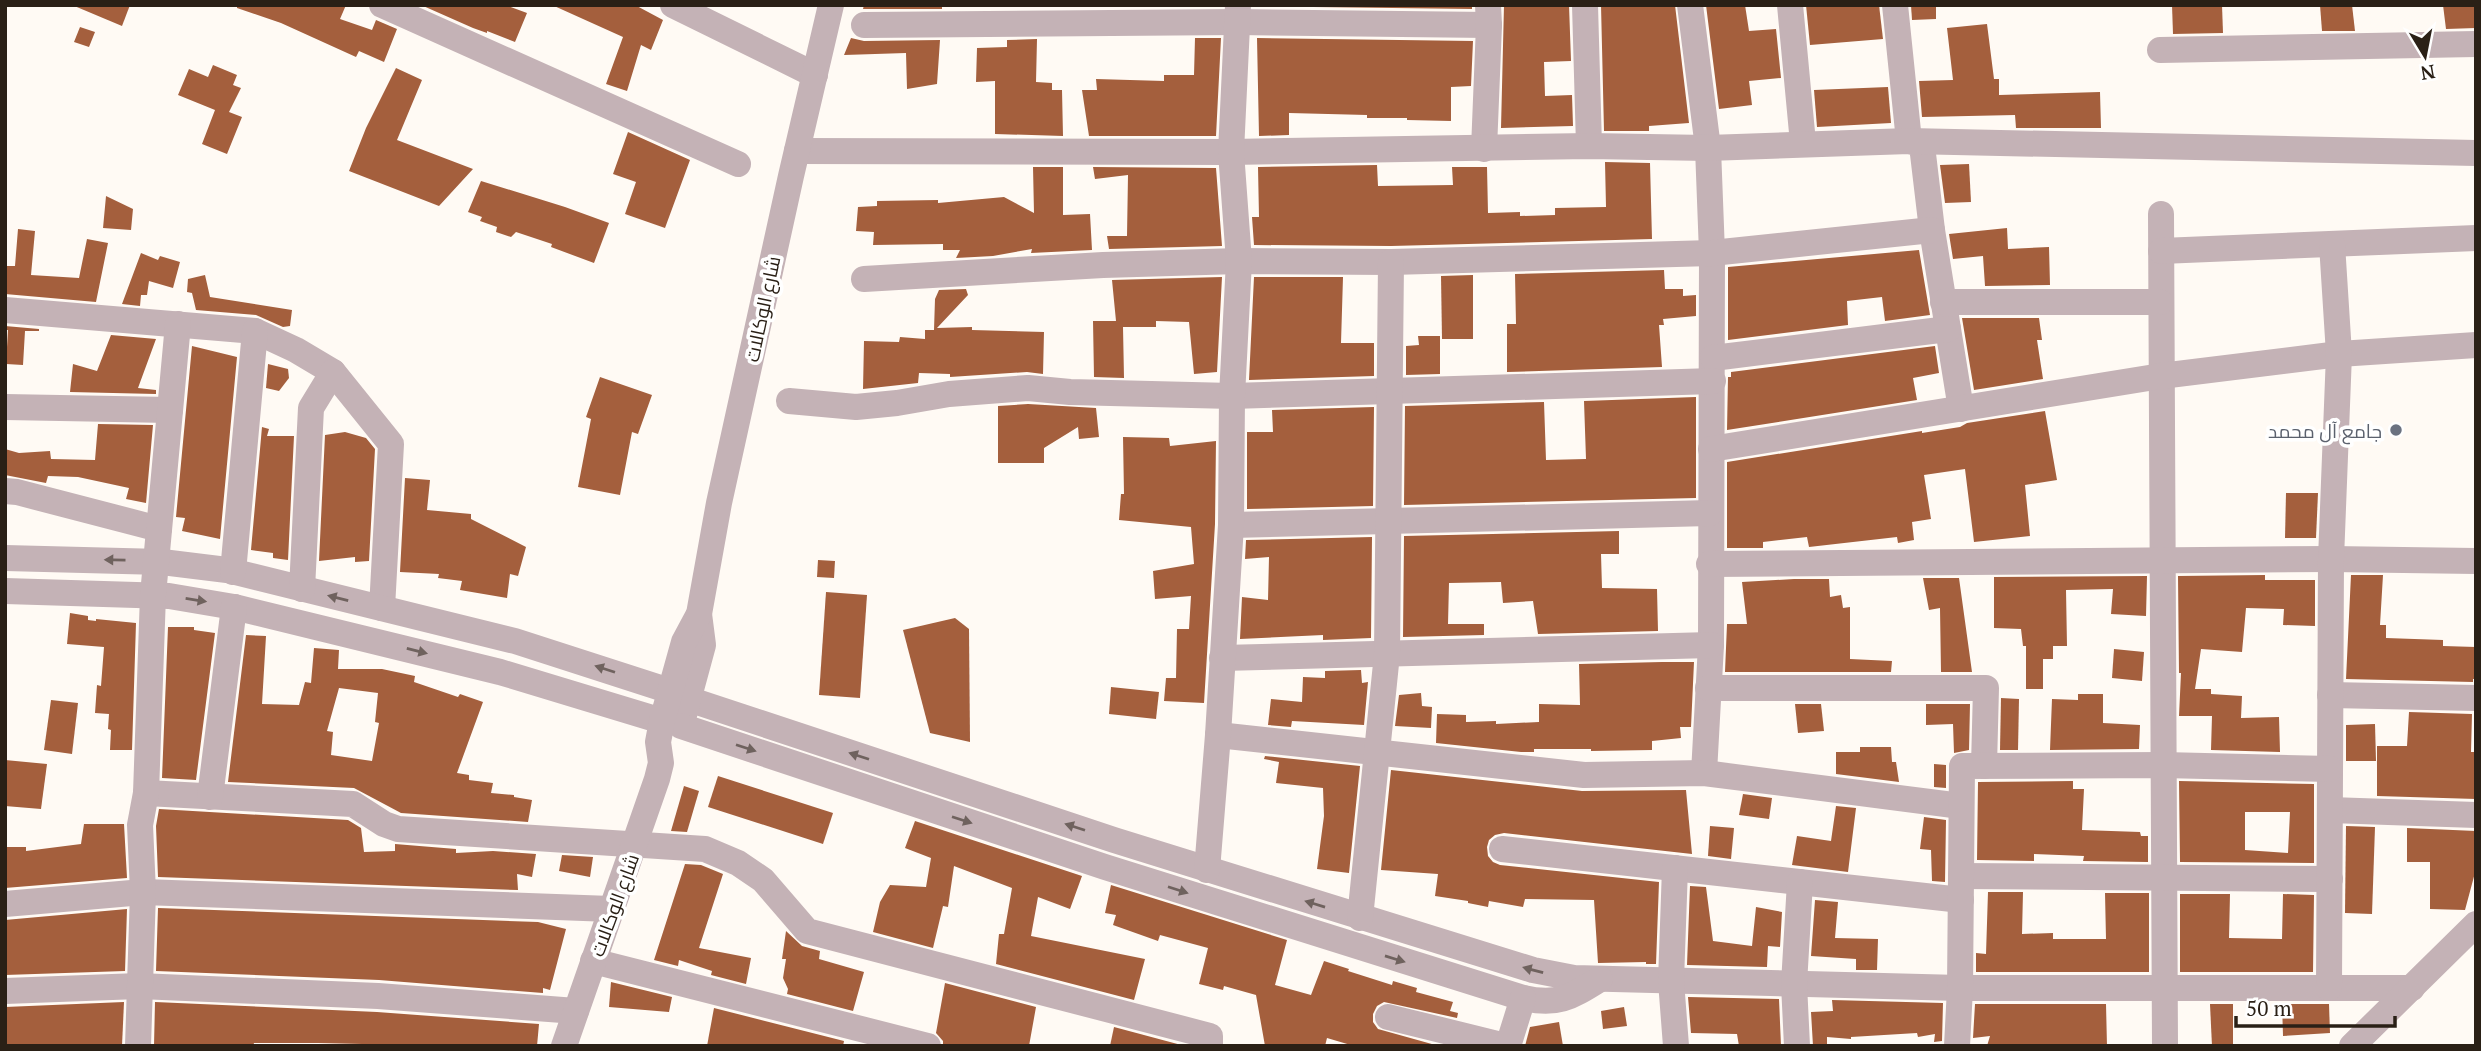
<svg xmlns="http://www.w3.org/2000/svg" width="2481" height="1051" viewBox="0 0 2481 1051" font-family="'PT Serif',Cairo,serif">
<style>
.building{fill:#a45f3d;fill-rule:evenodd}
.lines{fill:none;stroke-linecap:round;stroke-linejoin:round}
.minor{stroke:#c4b2b6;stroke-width:26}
.oneway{fill:#6f625e}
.worship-dot{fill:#6b7280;stroke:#fff;stroke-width:2.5}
.labels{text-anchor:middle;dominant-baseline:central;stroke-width:7;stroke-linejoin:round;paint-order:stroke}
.street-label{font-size:19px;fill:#2a2016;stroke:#fff}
.worship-label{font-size:19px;fill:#5b616d;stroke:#fff;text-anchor:end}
</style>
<rect width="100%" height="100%" fill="#fffaf4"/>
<g class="building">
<path d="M72,5h58l-8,21z"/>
<path d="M237,5h109l-6,14 32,11 4,-10 21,9 -13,33 -25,-11 -3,6 -75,-34 -44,-15z"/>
<path d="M421,5h84l22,8 -12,29 -28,-11v2l-14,-5z"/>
<path d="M552,5h83l28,15 -12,30 -10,-5 -14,46 -21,-7 17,-47z"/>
<path d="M864,5h78v4h-79z"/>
<path d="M1313,5h159v4l-159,-2z"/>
<path d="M1504,5h65l2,56 -27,1 1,34 27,-1 1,31 -72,2z"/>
<path d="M1601,5h74l14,118 -40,3v5h-45z"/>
<path d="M1706,5h39l4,26 27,-2 5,49 -32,3 3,24 -33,4z"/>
<path d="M1806,5h73l4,34 -73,6z"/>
<path d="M1911,5h25v14l-24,1z"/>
<path d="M2172,5h50l1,28 -50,1z"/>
<path d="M2320,5h32l3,26h-33z"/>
<path d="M2443,5h33v23l-30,1z"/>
<path d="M1987,24l7,55h5v16l101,-3 1,36h-85l-1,-13 -93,2 -3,-36 34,-1 -6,-52z"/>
<path d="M80,27l15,5 -6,15 -15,-5z"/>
<path d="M851,38l13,3 76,-1 -3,44 -30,5 -1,-36 -62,2z"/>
<path d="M1195,38h26l-5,98h-127l-7,-46h15l-1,-11 68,2v-6h30z"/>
<path d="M1257,38l216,3 -2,45 -20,1v34l-44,-1v-2h-40v-3l-78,-2v22l-30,1z"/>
<path d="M1037,39l-1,43 16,1v7h10l1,46 -68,-2v-53l-19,1 1,-34 30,-1v-7z"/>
<path d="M213,65l24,10 -4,10 8,3 -12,24 13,5 -15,37 -25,-10 13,-34 -37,-15 11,-26 19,8z"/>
<path d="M396,68l26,12 -25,60 76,29 -34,37 -90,-35 17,-43z"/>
<path d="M1888,87l3,36 -74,4 -3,-37z"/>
<path d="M628,132l62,28 -25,68 -40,-14 11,-32 -23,-8z"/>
<path d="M1605,162l45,1 2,76 -261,7 -137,-1 -2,-28h7l-1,-50 119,-2 1,21 75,-1 -1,-18h35l1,46 32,-1v4l35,-1v-7l51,-1z"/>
<path d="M1969,164l2,38 -26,1 -5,-38z"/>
<path d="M1033,167h30v48l27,-1 2,36 -61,3 1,-4 -39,7 -37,2 4,-8h-17v-6l-70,1 1,-13 -18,-1 2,-24 19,-1v-5l61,-1v3l66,-6 30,16z"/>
<path d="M1093,167l123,1 6,78 -113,3 -2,-13h20l1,-61 -33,4z"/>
<path d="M481,181l84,26 44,16 -15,40 -43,-16 1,-3 -36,-12 -5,5 -15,-5 1,-5 -17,-6 2,-4 -14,-5z"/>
<path d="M106,196l27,13 -2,21 -28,-2z"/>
<path d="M2007,228l1,21 41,-2 1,38 -65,1 -2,-30 -30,3 -4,-25z"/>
<path d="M18,229l17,2 -4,44 48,3 8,-39 21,4 -12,59 -91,-8v-28h10z"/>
<path d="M1919,250l11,65 -45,6 -3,-24 -35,4 1,24 -120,15v-73z"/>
<path d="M141,253l17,7 2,-4 20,6 -7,26 -24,-7 -2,14h-6l-1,11 -18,-2z"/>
<path d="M1664,270l1,19h18v7l13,-1v21l-33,3 1,6h-5l3,42 -155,5v-48h9l-1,-50z"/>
<path d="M205,275l5,22 82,13 -2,16 -7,1 -27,-12 -60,-5 -4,-17 -5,-1 1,-13z"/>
<path d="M1473,275v64h-31l-1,-63z"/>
<path d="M1222,277l-5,95 -23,2 -5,-52 -33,-1v6h-33l1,51 -30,-1 -1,-56h23l-4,-41z"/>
<path d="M1254,277h89l-2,66h33v33l-125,4z"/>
<path d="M966,289l2,6 -31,33 35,-1v3l72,2 -1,42 -16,-2 -77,5v-3l-31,-1 -1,10 -55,6 1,-48 35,1 1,-5 25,2v-9h9l1,-31 4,-9z"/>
<path d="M1962,318h77l3,22h-5l6,39 -69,11z"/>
<path d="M5,326l34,3v2h-14l-2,34 -17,-1 2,-34h-3z"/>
<path d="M111,335l45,4 -18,49 18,2v4l-86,-2 3,-28 24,7z"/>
<path d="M1418,336h22v38l-34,1v-29l13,-1z"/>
<path d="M192,346l45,11 -17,182 -38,-8 3,-13 -9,-1z"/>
<path d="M1935,346l4,27 -26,5 4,22 -190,30 1,-53h3v-5z"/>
<path d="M268,364l20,5 1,9 -10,13 -13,-3z"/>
<path d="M600,377l52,18 -14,39 -6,-2 -12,63 -42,-8 13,-68 -5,-2z"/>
<path d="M1696,397v101l-292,7 1,-99 139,-4 2,58 40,-1 -2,-58z"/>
<path d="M1028,404l68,4 3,29 -20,2 -1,-12 -34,21v15h-46v-57z"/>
<path d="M1374,407l-1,99 -126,3v-77h26l-1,-22z"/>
<path d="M2045,411l12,69 -32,5 5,51 -56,6 -9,-73 -41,6 7,44 -19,3 2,18 -16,3 -1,-6 -88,10 -2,-10 -44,5v6h-36v-86l195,-31v2l38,-6 7,-4z"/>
<path d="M98,424l55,1 -7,78 -20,-4 3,-11 -51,-11 -30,-1 -2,7 -41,-8v-26l14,4 31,-2 1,8 44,1z"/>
<path d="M262,427l7,2 -2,7h27l-6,124 -15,-2v-5l-22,-3z"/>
<path d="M345,432l21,6 9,11 -6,112 -14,1v-5l-36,4 6,-126z"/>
<path d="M1123,437l46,1 1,8 46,-5 -1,83 -11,179 -40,-2 2,-23h10l1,-49h12l2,-33 -36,3 -2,-28 41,-7 -3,-37 -72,-7 2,-26h3z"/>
<path d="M405,478l25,2 -3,30 44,4v5l55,28 -8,29 -8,-2 -3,24 -47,-8 2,-9 -24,-3 1,-4 -39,-2z"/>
<path d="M2286,493h32l-2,45h-31z"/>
<path d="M1619,531v23h-18l1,34 55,1 1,42 -120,3 -5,-33 -30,2 -2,-21 -52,1 -1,41h36v11l-81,2 1,-101z"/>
<path d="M1372,537l-1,101 -48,2v-5l-83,4 2,-42 26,3 1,-43 -24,2 1,-19z"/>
<path d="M818,560l17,1 -1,17 -17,-1z"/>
<path d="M2265,575v5h50v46l-32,-1 1,-16 -38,-1 -4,44 -41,-3 -6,40h16v5l31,2 -1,22 38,-1 1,35 -69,-2 1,-34h-33l2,-43h-2l-1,-97z"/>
<path d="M2351,575h32l-3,50h6v13l57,2v6l33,1v32h-3v3l-127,-3z"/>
<path d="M2147,576l-1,40 -35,-2 2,-25 -47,1 1,56h-14v13h-10v30h-17v-43h-3l-2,-17 -27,-1v-51z"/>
<path d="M1923,578h36l13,94h-31l-1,-64 -11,2z"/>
<path d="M1794,579h35l1,18 11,-2 2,13 7,-1v52l42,2 -1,11h-166l2,-48h20l-5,-42z"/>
<path d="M826,592l41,3 -7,103 -41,-3z"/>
<path d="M70,613l18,3v4l8,1v-2l40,4 -4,127h-22l1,-20 -3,-1 1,-15 -14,-1 2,-28 4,1 3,-39 -37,-3z"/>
<path d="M955,618l14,11 1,113 -40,-9 -27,-103z"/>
<path d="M168,627h26v3l21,3 -19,147 -34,-2z"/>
<path d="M246,635l20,1 -4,68 37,1 6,-23 6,1 3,-35 25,2 -1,19h44l33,7 -1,6 44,15 2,-3 23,8 -26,71 12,2v5l24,3 -2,10 23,2v2l18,3 -4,22 -127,-9 -47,-25 -126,-6zM339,688l39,5 -3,29 4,1 -7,38 -41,-6 2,-23 -6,-1z"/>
<path d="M2114,649l30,3 -2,29 -30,-3z"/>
<path d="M1662,662h32l-3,65h-11l1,11 -29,3v9l-61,1v-2h-57v3h-13l-85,-9 1,-29 29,1v7l30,-1v3l43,-2v-18l41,1 -1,-41z"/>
<path d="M1361,670l1,13 6,-1 -4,43 -72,-4 -1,6 -23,-2 3,-26 31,3 1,-25 22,1v-7z"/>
<path d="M1111,687l48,5 -3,27 -47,-5z"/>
<path d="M1421,693l1,13 10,1 -1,21 -36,-2 4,-31z"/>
<path d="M2078,694h25v29l37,2 -1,24 -89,1 2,-51 26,1z"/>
<path d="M2001,698l18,1 -1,51h-18z"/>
<path d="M51,700l27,3 -6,51 -28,-4z"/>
<path d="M1795,704h26l3,27 -26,2z"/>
<path d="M1926,704h44l-1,46 -15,3 -1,-29 -27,1z"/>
<path d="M2409,712l63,2 -1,38h5v47l-99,-3v-50h30z"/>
<path d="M2375,724l1,37h-30v-36z"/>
<path d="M1860,747h31l1,15h4l3,20 -63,-8v-22h24z"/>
<path d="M1265,756l95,10 -11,107 -32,-4 7,-53 -1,-28 -47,-5 3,-21 -15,-3z"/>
<path d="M5,760l42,4 -6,45 -36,-3z"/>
<path d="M1934,764l12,1v23l-12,-1z"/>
<path d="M1391,770l191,21 104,-1 6,64 -188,-21 -9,2 -6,5 -2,7 1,9 5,6 7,3 159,17 -3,82h-10v-2l-48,1 -4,-63 -69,-1 -2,8 -34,-6 -1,6 -20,-4v-2l-33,-5 3,-22 -57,-4z"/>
<path d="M718,776l115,37 -10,31 -115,-37z"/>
<path d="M2073,781v8h11l-2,41 58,2 1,4h7v26l-65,-1 1,-5 -50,-2v7l-57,-1 1,-78z"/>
<path d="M2179,781l135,3v79l-134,-1zM2245,812h45l-2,41 -43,-3z"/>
<path d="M684,786l15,5 -12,41 -16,-1z"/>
<path d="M1743,794l29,4 -3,21 -30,-4z"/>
<path d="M1836,806l20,2 -8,64 -56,-7 5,-29 34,5z"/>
<path d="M159,809l189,11 13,8 3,24 31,-1v-7l61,5v4l37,-2 43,3 -4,23 -15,-3 1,16 -360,-13 -2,-51z"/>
<path d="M1924,817l22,3 -1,62 -13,-1 -1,-31 -11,-1z"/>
<path d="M915,821l167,55 -12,33 -32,-12 -7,39 114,23 -11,41 -138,-36 3,-30h5l8,-46 -58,-22 -6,41 -5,-1 -10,42 -60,-16 7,-30 10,-17 36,2 5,-29 -26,-10z"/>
<path d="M84,824h40l3,54 -122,10v-41h21v4l55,-7z"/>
<path d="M1710,826l24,2 -3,31 -23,-3z"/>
<path d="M2346,826l29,1 -3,87 -27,-1z"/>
<path d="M2407,828l69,3v38l-11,41 -35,-1v-47h-23z"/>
<path d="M562,855l31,2 -3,20 -31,-6z"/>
<path d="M685,864l16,1 22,9 -24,74 52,10 -5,26 -35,-9 1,-4 -33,-11 -1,6 -24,-6z"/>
<path d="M1111,885l176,55 -12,45 36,10 13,-34 25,8 -1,2 44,14 1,-4 24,7 -1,4 37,10 -3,9 8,2 -1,5 -73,-16 -7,4 -4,8v8l5,7 61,17h-85l-27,-8 -2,8h-60l-9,-51 -32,-9 -1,4 -24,-6 9,-36 -48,-13 -2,6 -45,-16 3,-10 -11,-2z"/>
<path d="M1690,886l16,1 7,54 39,5 4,-39 26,5 -2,35 -12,-1 -1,21 -80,-2z"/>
<path d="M1988,892h35l-1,42 31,-1v6h53l-1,-46h44v79h-173v-19l10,1z"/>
<path d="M2180,894h50l-1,44 53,1 1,-45 31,1 -1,77h-133z"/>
<path d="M1815,900l23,2 -3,36 43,1 -1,31h-21v-11l-45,-3z"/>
<path d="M158,908l380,14 28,7 -16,61 -7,-2v5l-164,-13 -223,-9z"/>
<path d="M127,909l-2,62 -120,4v-55z"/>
<path d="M786,931l16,15 18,5 -1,8 45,13 -11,39 -66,-17 1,-5 -5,-11 3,-19h-4z"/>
<path d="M611,982l61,15 -3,15 -60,-5z"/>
<path d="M945,983l91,24 -7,39h-86v-5l-7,-8z"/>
<path d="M1688,997l91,2 2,47h-42l-2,-12 -46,-1z"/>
<path d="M1832,1000l111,3 -1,38 -8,1 1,-8 -17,3 -1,-4 -66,4v2l-24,-2v9h-14l-2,-34 22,-1z"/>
<path d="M124,1002l-2,44h-117v-39z"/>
<path d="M155,1002l222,10 162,12 -2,22h-175v-2l-44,-1h-64l-1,3h-99z"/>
<path d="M1975,1004h131l1,42 -97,-2 1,2h-24l3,-10 -17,2z"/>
<path d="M2210,1004h23v42h-21z"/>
<path d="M2282,1004h47l1,29 -47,3z"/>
<path d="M1624,1007l3,19 -24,3 -2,-18z"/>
<path d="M714,1008l130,33 -1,5h-136z"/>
<path d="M1559,1022l4,24h-38l5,-19z"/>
<path d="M1114,1027l71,19h-75z"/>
</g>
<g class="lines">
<g class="minor">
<path d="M382,5l356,159"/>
<path d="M673,5l142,70"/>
<path d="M1585,5l4,141"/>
<path d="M1690,5l18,143 4,105 -1,392 -7,128"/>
<path d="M1790,5l13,138"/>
<path d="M1895,5l14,136 12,3 2,10 9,76 29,179"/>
<path d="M864,25l374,-3 251,3"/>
<path d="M2160,50l316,-6"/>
<path d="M1484,149l5,-124 -1,-20"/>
<path d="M797,151l434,1 358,-6 119,2 201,-7 567,12"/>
<path d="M2161,214l4,832"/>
<path d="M2161,251l315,-13"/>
<path d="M864,279l239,-14 136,-4 152,1 321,-9 220,-23"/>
<path d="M1943,302h217"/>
<path d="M5,310l250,21 41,19 37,22 58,72 -9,164"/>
<path d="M1713,358l235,-29"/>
<path d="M789,401l67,6 41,-4 52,-9 79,-6 42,4 162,4 481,-15"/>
<path d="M5,407l165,3"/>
<path d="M1711,449l450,-73 178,-22 137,-9"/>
<path d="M5,491l12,1 142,37"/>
<path d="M1231,525l479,-12"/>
<path d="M5,558l157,4 65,8 288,71 155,50"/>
<path d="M1709,564l622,-5 145,2"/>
<path d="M233,572l22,-241"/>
<path d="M302,589l9,-181 22,-36"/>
<path d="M5,591l164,5 65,11 266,65 162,49"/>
<path d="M1222,658l489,-13"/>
<path d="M1708,688h278l-2,78"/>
<path d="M2330,695l146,3"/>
<path d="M688,699l426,141 419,130 41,8 386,10h452"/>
<path d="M684,715l19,-70 -4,-31"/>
<path d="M681,726l424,141 418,131c35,8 48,-1 77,-19"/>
<path d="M1218,735l366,40 120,-2 257,33"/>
<path d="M146,793l207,11 31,20 14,5 307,20 33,14 25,17 44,51 403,105v10"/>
<path d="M210,797l24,-190"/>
<path d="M2330,810l146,5"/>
<path d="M1502,849l459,51"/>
<path d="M1675,868l-4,113 5,65"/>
<path d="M1207,870l11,-135 13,-210 1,-129 7,-135 -8,-109 7,-147"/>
<path d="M1961,876l369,3"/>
<path d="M5,904l138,-12 468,17"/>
<path d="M1360,918l27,-264 4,-392"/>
<path d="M593,961l335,85"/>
<path d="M2329,988l2,-429 8,-205 -7,-110"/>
<path d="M5,991l134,-5 239,10 198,15"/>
<path d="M1388,1017l118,29"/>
<path d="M138,1046l5,-154 -3,-67 6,-32 7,-198 25,-271"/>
<path d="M564,1046l93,-267 4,-16 -3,-21 4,-21 22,-79 15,-28 20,-111 72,-327 40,-171"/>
<path d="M1508,1046l15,-48"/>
<path d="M1797,1046l-3,-62 6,-102"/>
<path d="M1957,1046l3,-58 2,-222 201,-1 167,4"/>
<path d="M2352,1046l124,-122"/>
</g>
</g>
<defs><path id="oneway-solid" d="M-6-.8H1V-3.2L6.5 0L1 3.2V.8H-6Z" transform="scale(1.75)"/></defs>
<g class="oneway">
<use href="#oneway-solid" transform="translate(115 560) rotate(-179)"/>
<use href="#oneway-solid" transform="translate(338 598) rotate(-166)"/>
<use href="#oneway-solid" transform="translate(196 600) rotate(9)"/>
<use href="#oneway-solid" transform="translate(417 651) rotate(14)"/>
<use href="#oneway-solid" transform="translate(605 669) rotate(-162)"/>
<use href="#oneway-solid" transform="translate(746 748) rotate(18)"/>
<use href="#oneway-solid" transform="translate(859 756) rotate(-162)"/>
<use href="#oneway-solid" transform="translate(962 820) rotate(18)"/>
<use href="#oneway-solid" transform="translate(1075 827) rotate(-162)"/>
<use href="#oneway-solid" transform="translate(1178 890) rotate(18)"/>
<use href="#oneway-solid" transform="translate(1315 904) rotate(-163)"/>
<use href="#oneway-solid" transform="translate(1395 959) rotate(17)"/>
<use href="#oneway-solid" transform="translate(1533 970) rotate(-165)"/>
</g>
<circle class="worship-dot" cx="2396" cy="430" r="7"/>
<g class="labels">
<g class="street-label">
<text transform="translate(762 309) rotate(-78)">شارع الوكالات</text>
<text transform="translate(614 905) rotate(-70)">شارع الوكالات</text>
</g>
<g class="worship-label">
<text x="2382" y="430">جامع آل محمد</text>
</g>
</g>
<rect width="2481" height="1051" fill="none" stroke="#2a2016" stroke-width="14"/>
<g transform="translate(2425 56) rotate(170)" stroke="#ffffff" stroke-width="5" paint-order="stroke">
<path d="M0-5L12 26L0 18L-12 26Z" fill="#2a2016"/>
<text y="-10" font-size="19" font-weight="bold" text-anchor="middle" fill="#2a2016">N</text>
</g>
<path d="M2236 1016v10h159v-10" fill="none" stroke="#2a2016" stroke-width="3.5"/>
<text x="2246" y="1016" font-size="21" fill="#2a2016" stroke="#ffffff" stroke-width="5" paint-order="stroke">50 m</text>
</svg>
